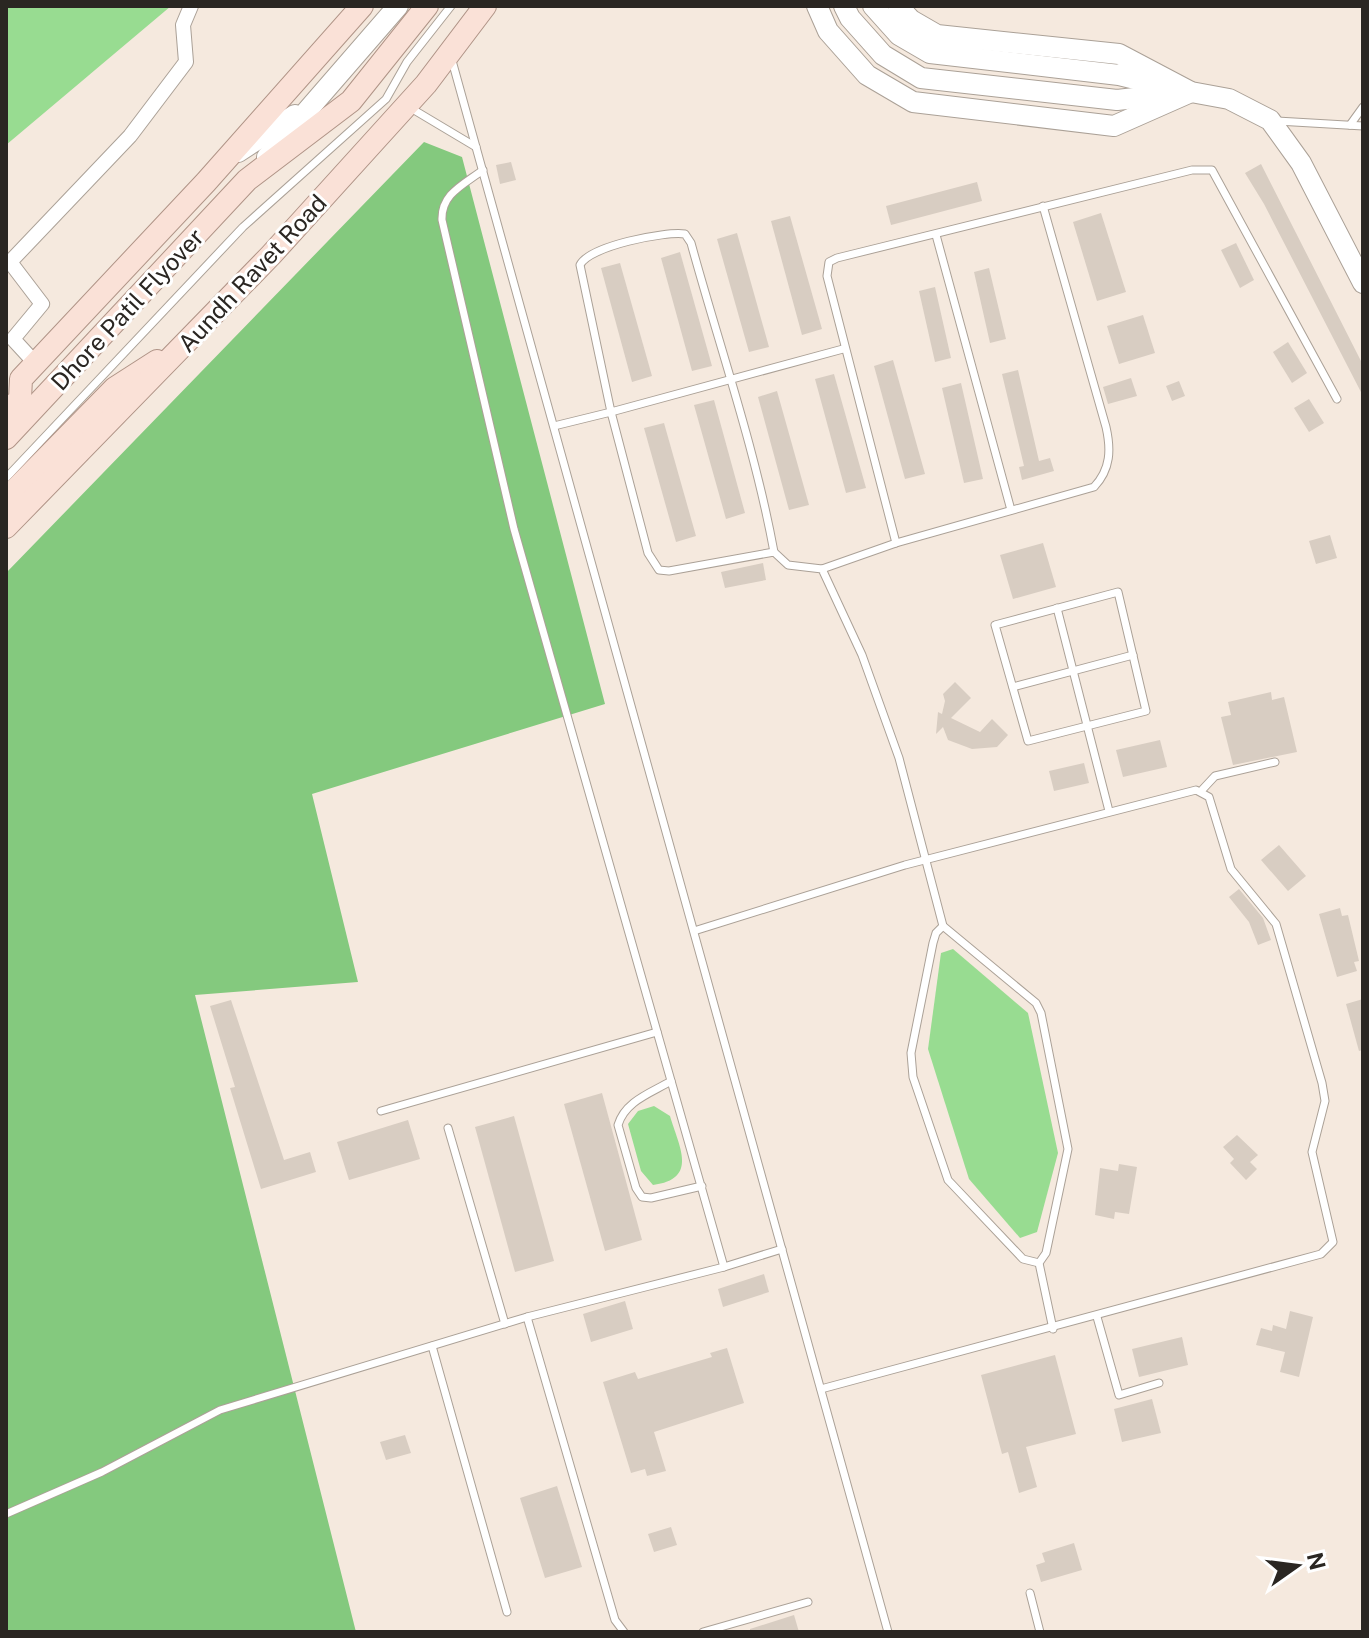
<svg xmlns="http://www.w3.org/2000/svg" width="1369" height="1638" viewBox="0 0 1369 1638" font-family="'Public Sans',sans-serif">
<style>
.green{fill:#98dc91}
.forest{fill:#84c97e}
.building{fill:#d8cdc2}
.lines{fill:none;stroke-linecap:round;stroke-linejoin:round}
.service-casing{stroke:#aba197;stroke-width:9}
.minor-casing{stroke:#aba197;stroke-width:16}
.secondary-casing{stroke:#aba197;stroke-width:22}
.primary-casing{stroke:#af9386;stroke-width:24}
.service{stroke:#fff;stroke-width:7}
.minor{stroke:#fff;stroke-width:14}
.secondary{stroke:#fff;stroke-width:20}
.primary{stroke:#fae1d7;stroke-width:22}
.labels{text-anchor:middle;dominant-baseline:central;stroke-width:6;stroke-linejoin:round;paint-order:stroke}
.street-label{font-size:24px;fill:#2a2622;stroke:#fff}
</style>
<rect width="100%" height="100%" fill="#f5e9de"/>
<g class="green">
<path d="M6,6h165l-165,139z"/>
<path d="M953,949l75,64 30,140 -21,79 -17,6 -51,-59 -41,-130 13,-96z"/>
<path d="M654,1106l16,10c9,31 29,63 -17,69l-12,-14 -13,-47 10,-13z"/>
</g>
<path class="forest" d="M424,142l38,15 143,547 -293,90 46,188 -163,13 161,637h-350v-1059z"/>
<g class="building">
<path d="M511,162l5,18 -16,4 -4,-19z"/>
<path d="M1261,164l102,201v31l-99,-192 -19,-31z"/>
<path d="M977,182l5,19 -91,24 -5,-19z"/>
<path d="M1101,213l25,79 -29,9 -24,-79z"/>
<path d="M790,216l32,113 -20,6 -31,-114z"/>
<path d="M737,233l32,114 -20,5 -32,-113z"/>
<path d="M1236,243l18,37 -14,8 -19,-38z"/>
<path d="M680,252l32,114 -20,5 -31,-113z"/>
<path d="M620,263l32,113 -20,6 -31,-114z"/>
<path d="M989,268l17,71 -16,4 -16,-71z"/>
<path d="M935,287l16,71 -16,4 -16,-71z"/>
<path d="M1143,315l12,38 -36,11 -12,-38z"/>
<path d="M1288,342l19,31 -15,10 -19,-31z"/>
<path d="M893,360l32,114 -20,5 -31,-113z"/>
<path d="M1018,370l21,91 11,-3 4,13 -32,9 -3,-13 5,-1 -22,-92z"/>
<path d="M834,374l32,114 -20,5 -31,-114z"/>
<path d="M1131,378l6,18 -29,8 -5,-17z"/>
<path d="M1179,381l6,15 -13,5 -6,-15z"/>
<path d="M961,383l22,96 -19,4 -22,-95z"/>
<path d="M777,391l32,114 -20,5 -31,-113z"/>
<path d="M1309,399l15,24 -15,9 -15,-24z"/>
<path d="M714,400l31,113 -19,6 -32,-114z"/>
<path d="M664,423l32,113 -20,6 -32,-114z"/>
<path d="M1330,535l7,23 -21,6 -7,-23z"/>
<path d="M1043,543l13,44 -43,12 -13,-44z"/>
<path d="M763,563l3,17 -41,8 -4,-16z"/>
<path d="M955,682l16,16 -20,20 29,14 12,-13 16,16 -11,12 -25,2 -24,-9 -5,-13 -7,7 2,-22 4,2 3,-13 -2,-7z"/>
<path d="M1271,692l1,8 12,-3 13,55 -64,13 -12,-48 10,-2 -3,-13z"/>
<path d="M1160,740l7,27 -44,10 -7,-27z"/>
<path d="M1084,763l5,20 -35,8 -5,-20z"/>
<path d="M1279,845l27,31 -18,15 -27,-31z"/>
<path d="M1239,889l24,29 8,22 -13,5 -9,-23 -20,-25z"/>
<path d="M1340,908l2,8 6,-1 11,46 -5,1 3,9 -20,6 -18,-63z"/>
<path d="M1363,999v51l-4,1 -13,-47z"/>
<path d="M231,1000l53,160 26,-8 6,20 -55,17 -31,-101 5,-1 -25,-81z"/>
<path d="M602,1093l40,147 -37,11 -41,-147z"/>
<path d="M514,1116l40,145 -39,11 -40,-145z"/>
<path d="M408,1120l12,39 -71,21 -12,-38z"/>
<path d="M1237,1135l21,20 -8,7 7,7 -11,11 -16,-17 4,-4 -11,-12z"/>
<path d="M1119,1164l18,3 -8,47 -14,-2 -1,7 -19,-4 5,-47 18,3z"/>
<path d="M764,1274l5,18 -46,15 -5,-18z"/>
<path d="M625,1301l8,28 -42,13 -8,-28z"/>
<path d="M1290,1311l23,6 -14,60 -19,-5 5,-20 -29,-7 5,-17 11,3 1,-6 13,4z"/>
<path d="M1182,1337l6,28 -49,12 -7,-28z"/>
<path d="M727,1348l17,55 -90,29 12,39 -19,5 -2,-7 -14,4 -28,-91 32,-10 3,7 74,-22 -2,-4z"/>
<path d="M1055,1355l21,79 -50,13 11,40 -18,6 -11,-41 -6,2 -21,-79z"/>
<path d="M1152,1399l9,34 -39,9 -8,-33z"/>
<path d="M405,1435l6,18 -25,7 -6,-18z"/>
<path d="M557,1486l25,81 -37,11 -25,-80z"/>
<path d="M671,1527l6,18 -23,7 -6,-18z"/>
<path d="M1074,1543l8,27 -41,12 -5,-17 9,-3 -3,-9z"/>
<path d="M794,1615l5,17h-49v-3z"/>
</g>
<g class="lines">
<g class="service-casing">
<g id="service">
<path d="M451,57l437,1575"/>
<path d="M409,107l67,40"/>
<path d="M1277,121l86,5"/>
<path d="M1350,125l13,-18"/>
<path d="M483,170c-20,15 -42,24 -41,50l72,309 210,738 58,-18"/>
<path d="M936,235l75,275"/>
<path d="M554,426l57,-14 37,141 11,17 10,1 105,-19 14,13 34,4 40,86 37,103 44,168 93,77 5,10 27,136 -22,104 -7,10 14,66"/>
<path d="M6,478l237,-251 143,-128 21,-37 44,-56"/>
<path d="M896,543l198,-56c17,-18 17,-38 12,-60l-63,-221"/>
<path d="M774,552c-19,-104 -55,-207 -83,-309l-6,-9c-20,-3 -96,12 -105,31l31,147 232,-63"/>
<path d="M822,569l74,-26 -69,-267 2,-14 8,-4 355,-88h20l125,229"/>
<path d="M1118,592l28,119 -118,30 -33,-116z"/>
<path d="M1057,608l52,203"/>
<path d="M1013,687l120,-32"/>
<path d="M1202,790l13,-14 60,-14"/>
<path d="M943,926l-7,7 -3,10 -22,110 2,24 35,103 75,79 16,4"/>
<path d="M694,931l211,-66 291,-75 13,7 22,72 45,55 46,159 3,18 -13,51 21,90 -12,12 -500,135"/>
<path d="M671,1081c-20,12 -46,20 -53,44l18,63 6,9 9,1 51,-12"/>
<path d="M381,1111l276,-79"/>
<path d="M448,1128l57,196"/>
<path d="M527,1317l88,303 9,12"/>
<path d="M1097,1317l22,78 40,-12"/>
<path d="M432,1346l75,266"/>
<path d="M6,1514l96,-42 118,-62 307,-93 197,-50"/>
<path d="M1030,1593l10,39"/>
<path d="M703,1632l105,-30"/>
</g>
</g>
<g class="minor-casing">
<path id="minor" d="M36,364l-23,-25 29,-35 -32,-42 120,-126 56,-74 -3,-37 8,-19"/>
</g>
<g class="secondary-casing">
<g id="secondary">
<path d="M817,6l11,25 39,44 46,27 201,24 77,-34"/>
<path d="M844,6l6,12 33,37 38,23 196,22 54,-6"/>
<path d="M873,6l26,29 31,18 189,22 45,11"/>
<path d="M898,6l13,14 26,15 182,19 72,38 38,7 41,21 31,43 62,120"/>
<path d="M238,152l57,-37"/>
<path d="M267,157l131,-151"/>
</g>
</g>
<g class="primary-casing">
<g id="primary">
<path d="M6,412l14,-13 1,-20 185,-197 156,-176"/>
<path d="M6,438l241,-258 104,-79 76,-95"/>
<path d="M6,499l109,-111 42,-27"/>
<path d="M6,527l265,-272 155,-171 59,-78"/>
</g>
</g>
<use href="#service" class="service"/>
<use href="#minor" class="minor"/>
<use href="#secondary" class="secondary"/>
<use href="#primary" class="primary"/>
</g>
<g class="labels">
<g class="street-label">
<text transform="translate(252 273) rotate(-47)">Aundh Ravet Road</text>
<text transform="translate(127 309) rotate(-47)">Dhore Patil Flyover</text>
</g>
</g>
<rect width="1369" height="1638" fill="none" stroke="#2a2622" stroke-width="16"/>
<g transform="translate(1297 1566) rotate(76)" stroke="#ffffff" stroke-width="6" paint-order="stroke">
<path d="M0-6L14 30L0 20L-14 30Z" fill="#2a2622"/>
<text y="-12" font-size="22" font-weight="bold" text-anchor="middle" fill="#2a2622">N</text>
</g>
</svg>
